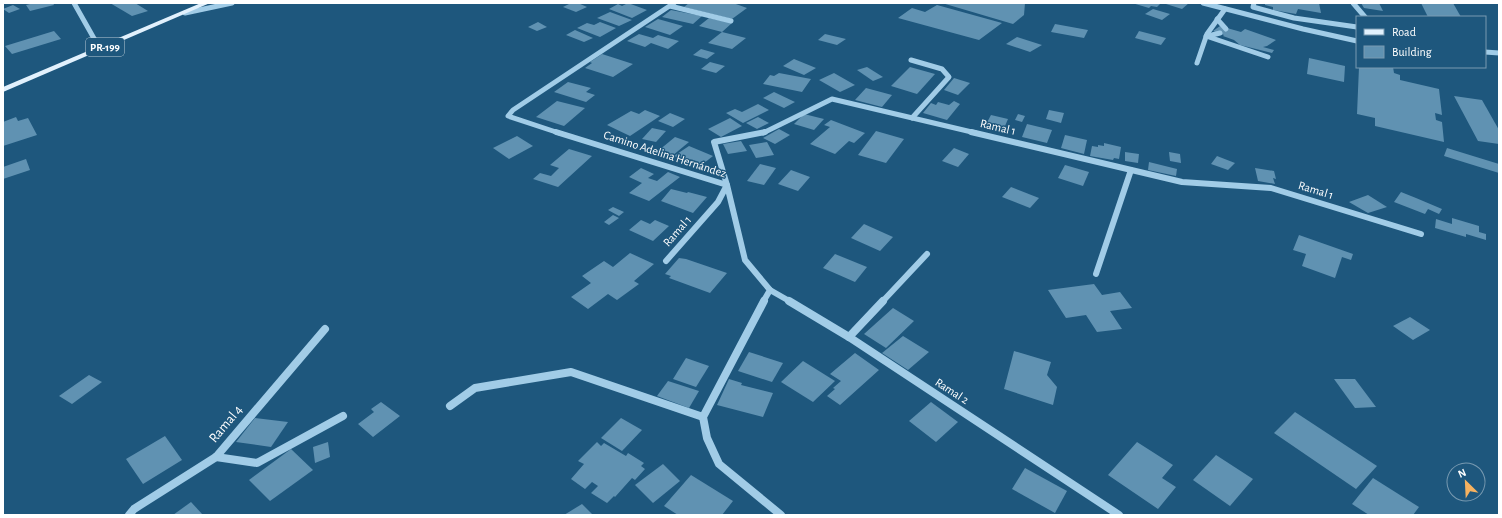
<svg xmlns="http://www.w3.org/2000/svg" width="1502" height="518" viewBox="0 0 1502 518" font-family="'Alegreya Sans',sans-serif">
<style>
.building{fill:#6092b2}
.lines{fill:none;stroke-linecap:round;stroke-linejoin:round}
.minor-far2{stroke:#a1cce7;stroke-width:5}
.minor-far1{stroke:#a1cce7;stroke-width:6}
.minor{stroke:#a1cce7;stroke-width:8}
.major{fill:#e2f1fd;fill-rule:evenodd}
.labels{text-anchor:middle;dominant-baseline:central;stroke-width:3;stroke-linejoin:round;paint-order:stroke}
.shield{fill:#1e577d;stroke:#bccdd8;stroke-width:1}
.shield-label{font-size:11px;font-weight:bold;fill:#fff}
.street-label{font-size:12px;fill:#fff;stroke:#1e577d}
.near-street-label{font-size:14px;fill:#fff;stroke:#1e577d}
</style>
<rect width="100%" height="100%" fill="#1e577d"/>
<g class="building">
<path d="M34,3h19l1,2 -24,6 -4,-6z"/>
<path d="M110,3h25l13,8 -16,5z"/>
<path d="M571,3h7l9,4 -11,5 -13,-5z"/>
<path d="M628,3l19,7 -15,8 -23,-9 9,-5 4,2z"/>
<path d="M689,3h44l14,5 -15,11 -48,-12z"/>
<path d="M942,3h83l-1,12 -11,9z"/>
<path d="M1132,3h29l-4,4 -6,-1 -2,2z"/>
<path d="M1168,3h21l-7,6 -16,-5z"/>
<path d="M1265,3h54l2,10 -23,-4 -2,5 -23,-4v-3l-8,-2z"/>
<path d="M1361,3h18l4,8 -19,-3z"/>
<path d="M1421,3h32l8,14h-33z"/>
<path d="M13,5l7,4 -11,4 -6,-4z"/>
<path d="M937,5l65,18 -23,17 -81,-22 14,-10 13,4z"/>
<path d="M1153,9l17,5 -8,6 -17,-6z"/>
<path d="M671,10l31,6 -9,8 -31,-7z"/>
<path d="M610,12l22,8 -13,6 -22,-8z"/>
<path d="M709,18l23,5 -10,9 24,6 -14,11 -24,-6 14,-11 -23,-6z"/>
<path d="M658,19l25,7 -13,9 -25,-8z"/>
<path d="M538,22l9,5 -10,4 -9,-4z"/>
<path d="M600,22l16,6 -16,9 -23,-9 10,-5 7,2z"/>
<path d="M1055,24l33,6 -4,8 -33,-6z"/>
<path d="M1220,26l21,6 4,-3 31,11 -9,6 -4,1 11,3 -2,3 -32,-8 -6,-5 -11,-4 1,-1 -11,-4z"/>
<path d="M575,30l18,8 -9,4 -18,-7z"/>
<path d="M54,31l7,8 -49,15 -7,-8z"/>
<path d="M1139,31l27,7 -5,7 -26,-7z"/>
<path d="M639,34l14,4 5,-3 21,6 -11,8 -17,-6 -6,4 -18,-6z"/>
<path d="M825,34l21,5 -9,6 -19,-5z"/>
<path d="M1017,37l25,8 -12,7 -24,-8z"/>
<path d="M701,49l14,4 -8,6 -14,-4z"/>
<path d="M602,54l31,10 -20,13 -28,-9 7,-5 -2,-1z"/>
<path d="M1309,58l36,8 -1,16 -37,-8z"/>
<path d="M794,59l22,9 -12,7 -21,-9z"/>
<path d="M710,62l15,4 -9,7 -15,-4z"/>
<path d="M867,67l16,10 -10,4 -16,-11z"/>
<path d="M910,67l25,7 -18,20 -26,-8z"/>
<path d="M1359,67h34l1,6 6,2v5l39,9 3,26 -7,-2 1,7 6,2 2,20 -69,-16v-8l-18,-4z"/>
<path d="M779,73l32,6 -9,13 -39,-8 7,-9 4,1z"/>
<path d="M834,73l21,12 -15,7 -21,-12z"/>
<path d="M954,78l16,5 -12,12 -14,-5z"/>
<path d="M568,82l23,6 -5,4 9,3 -9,7 -32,-10z"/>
<path d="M866,88l26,7 -10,12 -27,-7z"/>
<path d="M774,92l21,10 -11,6 -21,-10z"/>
<path d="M1454,96l28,4 17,30v14l-21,-3z"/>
<path d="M557,101l28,7 -21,18 -28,-9z"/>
<path d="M954,101l6,3 -13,16 -24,-7 8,-10 5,2 2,-3 11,3z"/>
<path d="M758,104l11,6 -26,13 -17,-10 9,-4 7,3z"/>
<path d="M645,110l15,6 -30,20 -23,-11 24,-14 8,3z"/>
<path d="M1049,110l15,3 -3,10 -15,-4z"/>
<path d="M670,113l15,6 -12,8 -15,-6z"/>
<path d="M804,114l20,5 -10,11 -20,-6z"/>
<path d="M1018,114l7,2 -3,6 -7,-2z"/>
<path d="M991,115l17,4 -6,14 -18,-5z"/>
<path d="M16,117l2,4 10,-3 9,17 -34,11v-24z"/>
<path d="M758,117l11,6 -12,6 -11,-6z"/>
<path d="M730,118l12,8 -21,11 -13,-8z"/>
<path d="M831,120l34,13 -11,10 -5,-2 -14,13 -25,-10 20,-17 -6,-2z"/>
<path d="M1027,124l25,6 -5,13 -25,-6z"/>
<path d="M652,128l14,3 -10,11 -14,-3z"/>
<path d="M779,129l11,6 -15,9 -12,-6z"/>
<path d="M876,131l28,8 -18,24 -28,-8z"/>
<path d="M1065,135l22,5 -3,14 -23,-6z"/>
<path d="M517,136l16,10 -24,13 -16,-11z"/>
<path d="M675,137l14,5 -17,14 -14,-5z"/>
<path d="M741,141l6,10 -19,3 -5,-10z"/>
<path d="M767,142l7,13 -18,3 -7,-13z"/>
<path d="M1104,143l17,4 -2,12 -5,-1 -1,2 -23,-4 2,-10 6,1v-2l6,1z"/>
<path d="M689,146l24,10 -14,11 -25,-11z"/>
<path d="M954,148l15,6 -11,13 -16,-6z"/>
<path d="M1447,148l52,16v9l-55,-17z"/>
<path d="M569,149l23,7 -34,31 -25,-8 7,-6 11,3 8,-8 -9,-3z"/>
<path d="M1125,152l14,2 -1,9 -13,-2z"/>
<path d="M1169,152l11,2 1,9 -11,-2z"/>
<path d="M1217,156l18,7 -7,7 -17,-6z"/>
<path d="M26,159l4,11 -27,9v-12z"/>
<path d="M1149,162l28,7 -1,7 -28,-6z"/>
<path d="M760,164l16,4 -12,17 -17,-4z"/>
<path d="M1065,165l24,7 -6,14 -25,-8z"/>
<path d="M641,168l13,6 -6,4 9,3 11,-9 12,5 -31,24 -20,-8 13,-10 -13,-6z"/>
<path d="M1255,168l19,3 2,8 -3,-1 2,6 -17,-3z"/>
<path d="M791,170l19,7 -12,14 -20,-7z"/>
<path d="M1011,187l28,11 -9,10 -28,-11z"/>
<path d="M671,189l16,4 1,-1 19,5 -14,16 -32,-12z"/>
<path d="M1401,192l15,6 26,11 -3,5 -11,-5 -3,5 -31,-12z"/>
<path d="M1368,195l19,12 -19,6 -19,-11z"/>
<path d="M613,207l11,5 -5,4 -11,-6z"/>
<path d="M613,215l6,3 -10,7 -5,-3z"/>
<path d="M1452,218l27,8v6l7,2v6l-20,-6v3l-31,-9 1,-9 16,5z"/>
<path d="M641,220l9,4 5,-4 14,6 -16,15 -24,-11z"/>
<path d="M864,224l29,13 -13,14 -29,-13z"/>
<path d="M1299,235l54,19 -2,6 -9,-3 -7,21 -33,-12 4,-12 -13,-4z"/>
<path d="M630,253l24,11 -20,17 5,3 -22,16 -9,-6 -20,15 -17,-12 20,-14 -9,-7 22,-15 9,6z"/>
<path d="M835,254l32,13 -12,15 -32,-14z"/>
<path d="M679,258l7,1 41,14 -17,20 -41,-15 2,-2 -6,-2z"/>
<path d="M1094,284l8,11 18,-3 12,16 -22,3 12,18 -25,3 -11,-17 -20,3 -18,-28z"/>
<path d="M893,308l21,13 -28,27 -22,-14z"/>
<path d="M1410,317l20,13 -17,10 -20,-14z"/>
<path d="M903,336l26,16 -21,18 -26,-17z"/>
<path d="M1014,351l37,11 -4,13 10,12 -4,18 -49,-16z"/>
<path d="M749,352l34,11 -11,19 -34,-11z"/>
<path d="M855,353l24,17 -39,35 -13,-9 8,-7 -2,-1 8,-7 -11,-7z"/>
<path d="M686,358l23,8 -13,21 -23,-8z"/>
<path d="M803,361l32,20 -22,21 -32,-20z"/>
<path d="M89,375l13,7 -30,22 -13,-8z"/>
<path d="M729,379l13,4 -1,2 32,8 -10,24 -46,-12z"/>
<path d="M1334,379h21l21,28 -21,1z"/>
<path d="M668,381l31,10 -10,17 -32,-12z"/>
<path d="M381,402l19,14 -27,21 -15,-13 16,-12 -3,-3z"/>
<path d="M931,402l27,20 -22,20 -27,-21z"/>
<path d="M1295,412l82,54 -21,23 -82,-56z"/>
<path d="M255,418l33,4 -17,25 -35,-5z"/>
<path d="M621,418l21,12 -20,21 -21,-13z"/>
<path d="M165,436l17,24 -39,24 -17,-25z"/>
<path d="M328,442l2,15 -15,6 -2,-16z"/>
<path d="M597,442l4,4 3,-3 22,13 2,-3 16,10 -3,3 4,3 -10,11 -3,-2 -17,19 -1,-1 -7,7 -16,-10 7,-7 -6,-4 -7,7 -14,-10 13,-15 -6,-3z"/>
<path d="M1137,442l36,23 -11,13 14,9 -18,22 -50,-34z"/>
<path d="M291,449l22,21 -43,31 -21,-21z"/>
<path d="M1216,455l37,24 -23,27 -37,-26z"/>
<path d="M663,464l17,17 -27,22 -18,-18z"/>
<path d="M1025,468l42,23 -12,22 -43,-24z"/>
<path d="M691,475l42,26 -11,14h-44l-14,-9z"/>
<path d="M1373,478l46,29 -6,8h-44l-17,-11z"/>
<path d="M191,502l12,13h-30z"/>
<path d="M582,504l11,11h-29z"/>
</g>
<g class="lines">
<g class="minor-far2">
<path d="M74,3l22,39 8,5"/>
<path d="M1203,3l100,26 54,12"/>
<path d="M1254,3l-1,4 41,11 63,9"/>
<path d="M1353,3l12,14"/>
<path d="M670,6l61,15"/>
<path d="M185,13l47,-10"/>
<path d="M1217,19l9,10"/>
<path d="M1206,36l62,21"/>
<path d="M1208,36l12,-3"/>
<path d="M1485,52l14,1"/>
<path d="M911,60l31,9 7,8 -37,41"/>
<path d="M1197,63l10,-29 18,-25"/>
<path d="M559,133l-51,-17 5,-6 161,-107"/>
<path d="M763,133l69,-34 144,34"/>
</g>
<g class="minor-far1">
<path d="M556,132l171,53 18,75 25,30 -7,12"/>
<path d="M971,132l211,50 89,6 150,46"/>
<path d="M666,261l52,-59 9,-17 -13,-43 51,-10"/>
<path d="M1096,274l35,-104"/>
<path d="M770,290l21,12"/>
<path d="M882,302l45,-48"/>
</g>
<g class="minor">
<path d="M764,301l-61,116 4,21 12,26 62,51"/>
<path d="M789,301l60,36 270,178"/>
<path d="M849,337l34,-36"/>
<path d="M450,406l25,-18 96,-16 132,45"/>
<path d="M216,457l41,6 86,-47"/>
<path d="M129,515l5,-6 82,-52 109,-128"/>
</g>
<path class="major" d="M201,3h9l-207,89v-5z"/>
</g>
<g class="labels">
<rect class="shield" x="86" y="38" width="38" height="18" rx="3"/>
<g class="shield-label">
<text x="105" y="47">PR-199</text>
</g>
<g class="street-label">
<text transform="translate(998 127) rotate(13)">Ramal 1</text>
<text transform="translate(665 154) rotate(18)">Camino Adelina Hernández</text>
<text transform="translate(1316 190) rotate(17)">Ramal 1</text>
<text transform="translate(677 231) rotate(-49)">Ramal 1</text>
<text transform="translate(952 391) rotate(33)">Ramal 2</text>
</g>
<g class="near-street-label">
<text transform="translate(226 424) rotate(-50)">Ramal 4</text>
</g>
</g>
<rect width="1502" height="518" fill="none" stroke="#ffffff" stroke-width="8"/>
<rect x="1356" y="16" width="130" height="52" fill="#1e577d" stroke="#789ab1"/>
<rect x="1364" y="29" width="20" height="6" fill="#e2f1fd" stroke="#789ab1"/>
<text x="1392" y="36" font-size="12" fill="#ffffff">Road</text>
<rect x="1364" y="46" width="20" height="12" fill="#6092b2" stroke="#789ab1"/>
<text x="1392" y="56" font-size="12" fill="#ffffff">Building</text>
<g transform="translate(1466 482) rotate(336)"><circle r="19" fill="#1e577d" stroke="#789ab1"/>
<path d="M0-3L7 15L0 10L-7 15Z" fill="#f6b260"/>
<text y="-6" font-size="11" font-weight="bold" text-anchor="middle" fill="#ffffff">N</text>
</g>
</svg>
